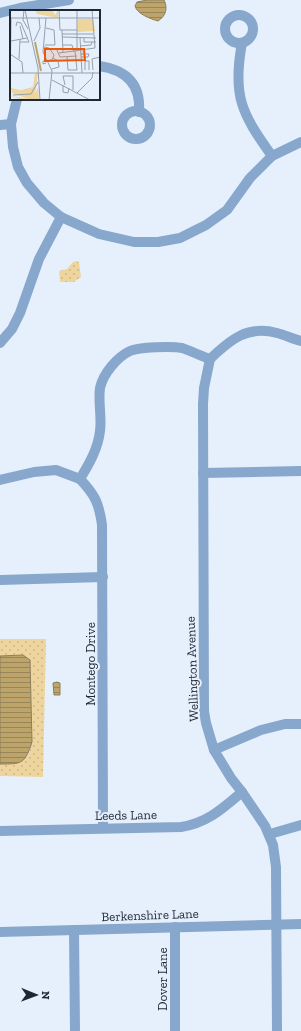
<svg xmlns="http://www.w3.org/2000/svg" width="301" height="1031" viewBox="0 0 301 1031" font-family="'Zilla Slab',serif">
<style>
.grass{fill:url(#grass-dots)}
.water{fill:url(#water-rules);stroke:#8d7e59}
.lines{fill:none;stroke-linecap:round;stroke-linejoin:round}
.minor{stroke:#88a7cc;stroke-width:10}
.labels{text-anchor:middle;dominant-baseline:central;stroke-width:4;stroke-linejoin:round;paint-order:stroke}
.street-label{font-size:13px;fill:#1e2732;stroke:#e6f0fc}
.inset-river{fill:none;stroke:#bda46a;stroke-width:2}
.inset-road{fill:none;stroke:#96a0ab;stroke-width:1}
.view{fill:#e8590c;fill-opacity:0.15;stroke:#e8590c;stroke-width:2}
.inset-edge{fill:none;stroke:#1e2732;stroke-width:2}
</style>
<defs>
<pattern id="grass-dots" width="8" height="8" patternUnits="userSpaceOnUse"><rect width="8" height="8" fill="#eed59d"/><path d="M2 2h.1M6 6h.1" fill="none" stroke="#ccb788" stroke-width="1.8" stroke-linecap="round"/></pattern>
<pattern id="water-rules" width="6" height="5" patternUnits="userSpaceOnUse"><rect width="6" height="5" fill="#bda46a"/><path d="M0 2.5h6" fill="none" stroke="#998658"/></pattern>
</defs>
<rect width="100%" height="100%" fill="#e6f0fc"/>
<g class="grass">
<path d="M76,261l3,1 2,15 -7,5h-13l-1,-1 -1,-10 8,-2 6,-7z"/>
<path d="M0,639h46l-3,138 -43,-1v-12c25,0 31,-4 32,-30l-2,-74c-7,-8 -20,-4 -30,-4z"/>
</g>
<g class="water">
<path d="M147,0h17c4,8 2,16 -6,21 -7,-2 -21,-7 -23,-15l2,-4z"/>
<path d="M23,655l7,5 2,82c-7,22 -10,22 -32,22v-108z"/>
<path d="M57,682l3,1v12h-6l-1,-12z"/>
</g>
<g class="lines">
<g class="minor">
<path d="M0,13l20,-5 49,-8"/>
<circle cx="239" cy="29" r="14"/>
<path d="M242,43c-10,53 0,71 30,113"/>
<path d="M99,66c27,4 42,18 40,46"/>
<path d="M17,99l-6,25 2,23 5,20 9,16 17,20 17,14 38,17 35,8h24l22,-4 26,-13 21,-15 23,-32 22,-22 29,-14"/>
<circle cx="136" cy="125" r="14"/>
<path d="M0,125l11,-1"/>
<path d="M0,343l12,-14 8,-16 19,-54 22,-42"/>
<path d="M210,359l-6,29 -1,16 1,307 2,12 8,27 17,28 11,14 23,34 8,19 3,22 1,164"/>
<path d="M210,359c20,-19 37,-34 67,-26 8,2 16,6 24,8"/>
<path d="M203,473l98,-2"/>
<path d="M0,480l34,-8 22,-2 24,9"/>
<path d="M0,580l103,-3"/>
<path d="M214,750l47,-20 24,-6h16"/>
<path d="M103,828l-1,-303c-3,-22 -7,-30 -22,-46 9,-15 18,-30 20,-48 2,-14 -2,-28 0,-43 3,-14 17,-31 30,-37 9,-4 42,-5 52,-3 9,3 19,8 28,11"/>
<path d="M0,831l181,-4c26,-4 41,-18 61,-35"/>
<path d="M270,834l31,-9"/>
<path d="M175,927v104"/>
<path d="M74,930l1,101"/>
<path d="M0,932l301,-8"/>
</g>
</g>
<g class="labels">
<g class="street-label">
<text transform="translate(90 664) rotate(-90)">Montego Drive</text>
<text transform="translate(192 669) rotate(-92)">Wellington Avenue</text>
<text transform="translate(126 815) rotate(-1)">Leeds Lane</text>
<text transform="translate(150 915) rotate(-2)">Berkenshire Lane</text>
<text transform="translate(162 979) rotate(-90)">Dover Lane</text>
</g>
</g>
<g transform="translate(10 10)">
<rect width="90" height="90" fill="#e6f0fc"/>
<path d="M68,9h15l2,12 -18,1zM25,63h3l-3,21 3,-7 1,13h-16l-12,-4 17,3 -16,-6 -1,-5 10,2 12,-3z" fill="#eed59d"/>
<path d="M25,0h17l3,5 3,-5v8l-21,-4z" fill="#eed59d"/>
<path class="inset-river" d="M25,32l6,29"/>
<path class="inset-road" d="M14,0l-1,10 5,9M15,0l13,58 2,32M49,0l1,20h17M36,8l-3,34 9,19 -3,29M6,16l1,-4 4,1 8,19h-9M10,16l3,13M52,20l1,23M52,24h31M52,27l34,1M70,28l2,35M74,28v4h12M1,31l16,-3M24,31l6,-13 -1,-10M35,35h10l-1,-15 -8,-2M53,35h9l2,7M70,36l11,-1 1,-3M34,37l5,1 5,7 -2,5 -9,1v3l3,-1M46,38l4,9 17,-1M67,40v-40M49,43l36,-5 -3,-38M0,44l12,8 1,11M71,44h8l-1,3h-7M57,47l1,13h9l-2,-19M9,49l1,-20M42,59l7,-2 -1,-6 -5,-3M75,60v-9h4v9M83,60l-1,-11 8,-2M0,63h90M42,70l38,20M53,75v7l5,1 1,-5M55,75l-2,-9h10v14M67,83l15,-15 1,-6M3,85l18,-1 7,-12M0,89l1,-81h89"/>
<path class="view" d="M35,39h39l1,11 -40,1z"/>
<rect width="90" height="90" class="inset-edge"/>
</g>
<g transform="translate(36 995) rotate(91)" stroke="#e6f0fc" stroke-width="3" paint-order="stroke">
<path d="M0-3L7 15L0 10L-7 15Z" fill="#1e2732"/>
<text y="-6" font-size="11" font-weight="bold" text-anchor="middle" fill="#1e2732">N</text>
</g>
</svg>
